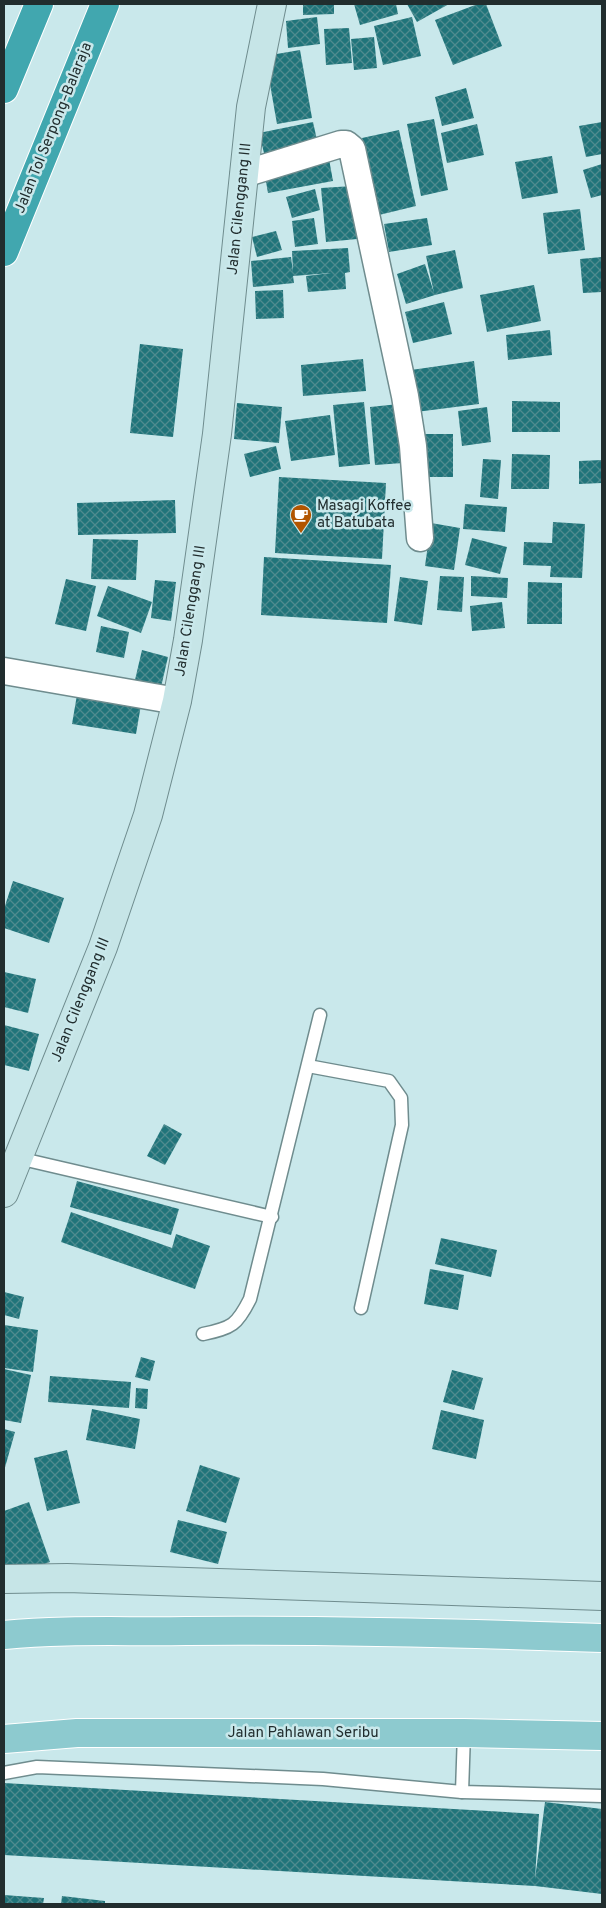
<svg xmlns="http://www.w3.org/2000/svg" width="606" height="1908" viewBox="0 0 606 1908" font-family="Overpass,sans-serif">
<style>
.building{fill:url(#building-cross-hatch)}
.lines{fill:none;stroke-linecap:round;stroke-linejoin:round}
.lane-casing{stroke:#6f8c8e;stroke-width:15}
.street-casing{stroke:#6f8c8e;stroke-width:29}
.secondary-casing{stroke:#6f8c8e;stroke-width:30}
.primary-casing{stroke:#fff;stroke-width:30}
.highway-casing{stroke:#fff;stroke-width:30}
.lane{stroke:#fff;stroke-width:12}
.street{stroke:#fff;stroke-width:26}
.secondary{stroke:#c6e5e7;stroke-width:28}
.primary{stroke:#8dcacf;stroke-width:28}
.highway{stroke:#41a7af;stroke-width:28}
.labels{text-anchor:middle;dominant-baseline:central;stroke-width:5;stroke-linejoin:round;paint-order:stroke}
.street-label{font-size:15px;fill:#212d2e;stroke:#c9e8eb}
.poi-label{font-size:15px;fill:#212d2e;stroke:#c9e8eb;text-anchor:start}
</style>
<defs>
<pattern id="building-cross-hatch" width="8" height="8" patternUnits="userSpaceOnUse" patternTransform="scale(1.25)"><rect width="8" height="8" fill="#20747a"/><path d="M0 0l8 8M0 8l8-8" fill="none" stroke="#4f8b8f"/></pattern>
</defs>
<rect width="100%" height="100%" fill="#c9e8eb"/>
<g class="building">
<path d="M303,4h31v10l-31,1z"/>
<path d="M354,4h42l2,10 -38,11z"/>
<path d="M407,4h42l-32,18z"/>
<path d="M478,4h8l16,42 -49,19 -18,-45z"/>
<path d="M317,17l3,27 -32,4 -2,-27z"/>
<path d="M412,17l9,39 -38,9 -9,-39z"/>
<path d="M349,28l3,35 -26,2 -2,-36z"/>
<path d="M374,37l3,31 -23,2 -3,-31z"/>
<path d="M300,50l12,68 -35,6 -12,-68z"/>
<path d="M466,88l8,30 -32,8 -7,-29z"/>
<path d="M434,119l14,71 -27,6 -14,-72z"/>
<path d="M313,122l6,27 -53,12 -7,-28z"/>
<path d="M602,122v32l-16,3 -7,-31z"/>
<path d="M477,124l7,31 -37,8 -6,-30z"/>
<path d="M399,130l17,76 -37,9 -17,-77z"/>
<path d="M552,156l6,37 -36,6 -7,-37z"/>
<path d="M329,159l4,22 -65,12 -4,-22z"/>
<path d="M602,164v31l-11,3 -8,-28z"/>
<path d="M353,186l4,53 -31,3 -5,-54z"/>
<path d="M315,189l5,21 -28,8 -6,-21z"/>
<path d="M580,209l5,41 -37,4 -5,-41z"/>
<path d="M314,218l4,26 -23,3 -3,-26z"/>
<path d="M427,218l5,27 -43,7 -5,-28z"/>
<path d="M276,231l6,19 -25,7 -5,-20z"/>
<path d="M348,248l2,24 -5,1 1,16 -38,3 -2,-16 25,-3 -38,3 1,7 -41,4 -2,-26 40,-4 2,15 -1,-21z"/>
<path d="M455,250l8,38 -28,7 -29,9 -9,-30 28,-10 9,29 -8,-37z"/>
<path d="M602,257v35l-19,1 -3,-34z"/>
<path d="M534,285l7,36 -54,11 -7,-37z"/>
<path d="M283,290l1,28 -28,1 -1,-28z"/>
<path d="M444,302l8,32 -39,9 -8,-31z"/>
<path d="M550,330l2,25 -44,5 -2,-25z"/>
<path d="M140,344l43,5 -10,88 -43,-4z"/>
<path d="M363,359l3,32 -63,5 -2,-31z"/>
<path d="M474,361l5,43 -63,8 -5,-42z"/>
<path d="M512,401l48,1v30h-48z"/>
<path d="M364,402l6,62 -31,3 -6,-62z"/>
<path d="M237,403l45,4 -3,36 -45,-4z"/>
<path d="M399,404l4,59 -28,2 -5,-58z"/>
<path d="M487,407l4,35 -29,4 -4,-35z"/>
<path d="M330,415l5,40 -44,6 -6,-40z"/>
<rect x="424" y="434" width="29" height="43"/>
<path d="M276,446l5,23 -31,8 -6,-23z"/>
<path d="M512,454l38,1 -1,34h-38z"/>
<path d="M483,459l18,1 -3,39 -18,-2z"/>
<path d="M602,460v23l-23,1v-23z"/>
<path d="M279,477l107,6 -4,76 -107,-6z"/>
<path d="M175,500l1,33 -98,2 -1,-32z"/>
<path d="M465,504l42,3 -2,25 -42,-3z"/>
<path d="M553,522l32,2 -3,54 -32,-1 1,-11 -28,-1 1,-23 28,1z"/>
<path d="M431,523l29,5 -6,42 -29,-4z"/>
<path d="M472,538l35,9 -7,27 -35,-9z"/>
<path d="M93,539l45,1 -2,40 -45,-1z"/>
<path d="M264,557l127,8 -4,58 -126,-8z"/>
<path d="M440,576l24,1 -2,35 -25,-2z"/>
<path d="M471,576l37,2 -1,20 -36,-2z"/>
<path d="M400,577l28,4 -6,44 -28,-4z"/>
<path d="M66,579l30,7 -10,45 -31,-7z"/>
<path d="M155,580l21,2 -5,39 -20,-3z"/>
<path d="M528,582l34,1v41h-35z"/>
<path d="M108,586l44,16 -11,31 -44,-17z"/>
<path d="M502,602l3,26 -33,3 -2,-25z"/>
<path d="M101,626l28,6 -5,26 -28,-6z"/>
<path d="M142,650l26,7 -7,30 -26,-7z"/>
<path d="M78,689l64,10 -6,35 -64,-10z"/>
<path d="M13,881l51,17 -15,45 -45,-15v-19z"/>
<path d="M4,972l32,7 -8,34 -24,-6z"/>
<path d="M4,1025l35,9 -10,37 -25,-6z"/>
<path d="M164,1124l18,10 -17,31 -18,-9z"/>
<path d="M77,1181l102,28 -8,26 -101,-28z"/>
<path d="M71,1212l101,36 4,-14 34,12 -15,43 -134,-47z"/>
<path d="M441,1238l56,12 -6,27 -56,-13z"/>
<path d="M430,1269l34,6 -6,35 -34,-6z"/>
<path d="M4,1292l20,5 -5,22 -15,-4z"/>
<path d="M4,1325l34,5 -5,42 -29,-4z"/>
<path d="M141,1357l14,4 -5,20 -15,-4z"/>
<path d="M4,1369l27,6 -10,48 -17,-3z"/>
<path d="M452,1370l31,8 -9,32 -31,-8z"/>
<path d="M50,1376l81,6 -2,26 -81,-6z"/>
<path d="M136,1388l12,1 -1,20 -12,-1z"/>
<path d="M92,1409l48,10 -5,30 -49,-9z"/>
<path d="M441,1410l43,10 -8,39 -44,-10z"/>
<path d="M4,1429l11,3 -11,39z"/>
<path d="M67,1450l13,53 -33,8 -13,-53z"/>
<path d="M200,1465l40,13 -14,45 -40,-12z"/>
<path d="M29,1502l21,60 -46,16v-67z"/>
<path d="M178,1520l49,12 -9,32 -48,-12z"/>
<path d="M4,1783l535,31 -4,65 10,-77 57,7v85l-67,-8 -531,-31z"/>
<path d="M4,1895l40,3 -1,6h-39z"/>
<path d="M62,1896l43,5v3h-44z"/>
</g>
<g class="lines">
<g class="lane-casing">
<g id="lane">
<path d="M308,1066l81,15 12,17 1,27 -41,183"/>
<path d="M18,1158l254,59"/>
<path d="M203,1334c29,-6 34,-9 47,-35l70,-284"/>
<path d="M4,1773l33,-6 286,12 139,13 140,4"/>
<path d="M462,1792l2,-59"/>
</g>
</g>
<g class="street-casing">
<g id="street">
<path d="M244,174l97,-30h5l6,5 53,247 8,50 7,92"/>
<path d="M4,671l173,30"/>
</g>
</g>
<g class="secondary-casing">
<g id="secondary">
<path d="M4,1193l99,-246 45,-132 29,-114 11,-61 29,-206 34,-327 21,-103"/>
<path d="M4,1579l63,-1 535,18"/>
</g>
</g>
<g class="primary-casing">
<g id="primary">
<path d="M4,1635c60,-6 121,-3 182,-4 138,-1 277,2 416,7"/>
<path d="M4,1739l73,-6h387l138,3"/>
</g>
</g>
<g class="highway-casing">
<g id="highway">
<path d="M4,89l35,-85"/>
<path d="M4,252l101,-248"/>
</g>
</g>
<use href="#lane" class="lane"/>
<use href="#street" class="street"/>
<use href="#secondary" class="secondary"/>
<use href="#primary" class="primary"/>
<use href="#highway" class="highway"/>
</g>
<defs>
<g id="cafe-pin" transform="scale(1.125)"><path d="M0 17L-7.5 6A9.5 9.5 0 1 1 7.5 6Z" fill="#b25500" stroke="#c9e8eb"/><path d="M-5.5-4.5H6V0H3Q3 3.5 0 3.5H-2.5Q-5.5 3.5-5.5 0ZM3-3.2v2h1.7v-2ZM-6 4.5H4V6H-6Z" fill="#fff"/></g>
</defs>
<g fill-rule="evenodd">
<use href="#cafe-pin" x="301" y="515"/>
</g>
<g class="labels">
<g class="street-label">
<text transform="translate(54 128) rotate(-68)">Jalan Tol Serpong–Balaraja</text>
<text transform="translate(240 209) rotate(-84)">Jalan Cilenggang III</text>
<text transform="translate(191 611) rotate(-81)">Jalan Cilenggang III</text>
<text transform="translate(81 1000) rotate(-68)">Jalan Cilenggang III</text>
<text x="303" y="1733">Jalan Pahlawan Seribu</text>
</g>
<g class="poi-label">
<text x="317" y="506">Masagi Koffee<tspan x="317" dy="17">at Batubata</tspan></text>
</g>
</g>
<rect width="606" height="1908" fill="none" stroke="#212d2e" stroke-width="10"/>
</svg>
